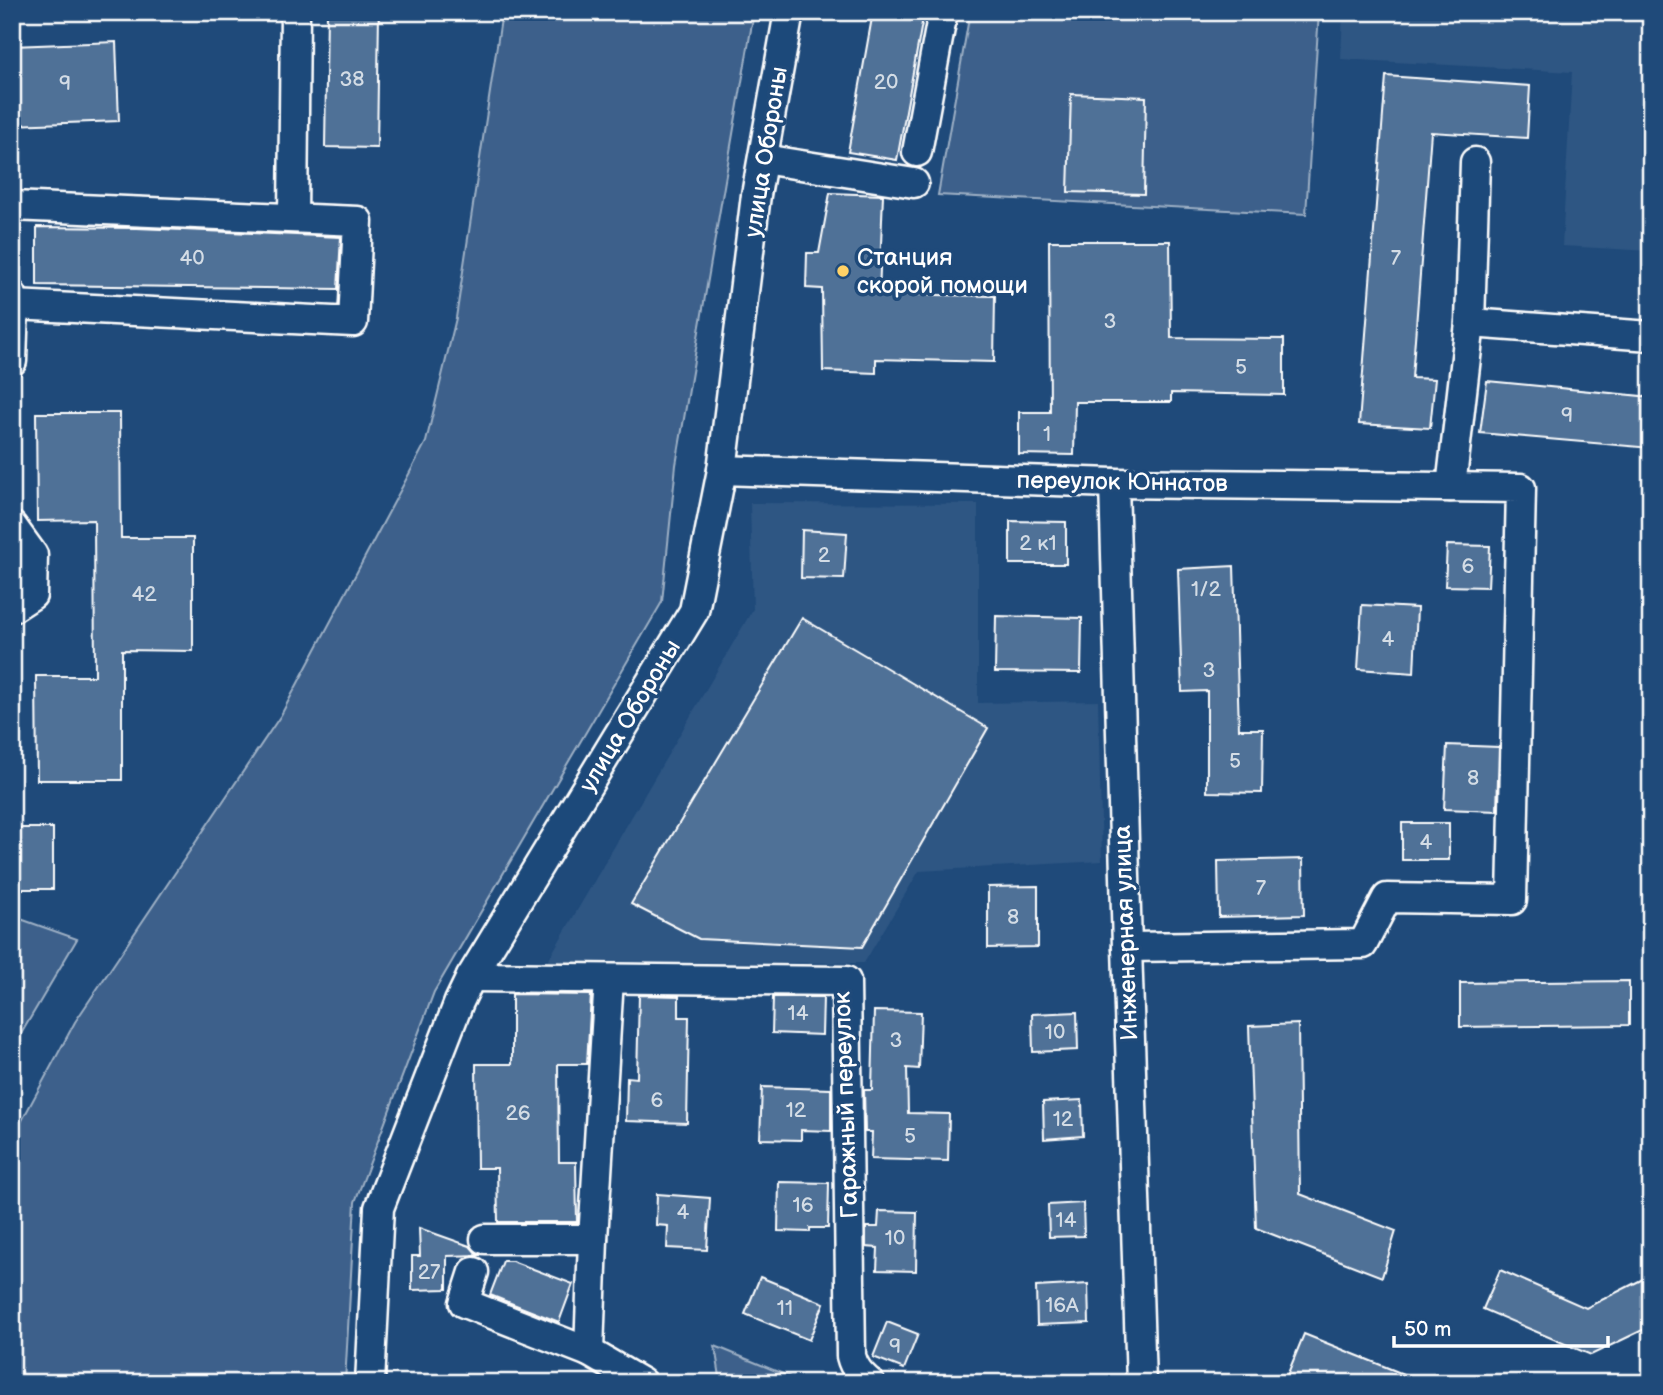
<svg xmlns="http://www.w3.org/2000/svg" width="1663" height="1395" viewBox="0 0 1663 1395" font-family="'Balsamiq Sans',sans-serif">
<style>
.built{fill:#2e5683}
.green{fill:#3c618b;stroke:#9eb0c5;stroke-width:2}
.building{fill:#507197;stroke:#fff;stroke-width:2}
.lines{fill:none;stroke-linecap:round;stroke-linejoin:round}
.minor-casing{stroke:#fff;stroke-width:33}
.minor{stroke:#1f4a7a;stroke-width:28}
.poi-dot{fill:#ffd166;stroke:#1f4a7a;stroke-width:2.5}
.labels{text-anchor:middle;dominant-baseline:central;stroke-width:7;stroke-linejoin:round;paint-order:stroke}
.number-label{font-size:21px;fill:#d3dce5}
.street-label{font-size:24px;fill:#fff;stroke:#1f4a7a}
.poi-label{font-size:24px;fill:#fff;stroke:#1f4a7a;text-anchor:start}
</style>
<rect width="100%" height="100%" fill="#1f4a7a"/>
<filter id="ink" filterUnits="userSpaceOnUse"><feTurbulence type="fractalNoise" baseFrequency=".0143" numOctaves="2"/><feDisplacementMap in="SourceGraphic" scale="14" xChannelSelector="R" yChannelSelector="G"/><feConvolveMatrix kernelMatrix="1 2 1 2 8 2 1 2 1" color-interpolation-filters="sRGB"/></filter>
<g filter="url(#ink)">
<g class="built">
<path d="M1343,12h308v239l-89,-5 10,-174 -231,-13z"/>
<path d="M750,503l228,1v199l120,-2 4,160 -183,10 -55,92 -317,-1 206,-353z"/>
</g>
<g class="green">
<path d="M502,12h252l-78,453 -14,137 -228,390 -79,210 -10,181h-333v-244l63,-117 206,-307 145,-273 30,-124z"/>
<path d="M970,12h349l-13,202 -368,-19z"/>
<path d="M12,916l65,23 -65,110z"/>
<path d="M715,1346l90,37h-84z"/>
</g>
<g class="building">
<path d="M327,12h52l-2,136 -52,-1z"/>
<path d="M873,12h51l-27,148 -49,-8z"/>
<path d="M116,42l3,79 -107,4v-79z"/>
<path d="M1386,76l144,10 -3,52 -96,-6 -19,246 23,1 -5,49 -71,-4z"/>
<path d="M1071,94l75,3 -2,97 -76,-2z"/>
<path d="M830,193l53,2 -4,99 116,2 -1,66 -118,-3v14l-53,-2 -1,-82 -16,-1 1,-35h12z"/>
<path d="M37,227l100,1 204,9 -3,52 -301,-4z"/>
<path d="M1049,241h121l1,97 113,1v56l-113,-2v9h-96l-1,53 -55,-1v-42h31z"/>
<path d="M1487,381l164,16v51l-171,-15z"/>
<path d="M36,413h84l1,125h72v113l-71,-1v130h-85l-1,-104h59l-1,-156 -57,1z"/>
<path d="M1010,521l56,1v42h-56z"/>
<path d="M802,530l45,3 -3,46 -43,-1z"/>
<path d="M1447,545l43,1 -2,41 -43,-1z"/>
<path d="M1234,566l5,163h24l-1,64 -55,-1v-101l-25,1 -4,-123z"/>
<path d="M1362,605l55,3 -3,65 -56,-4z"/>
<path d="M996,616l86,2 -1,55 -86,-1z"/>
<path d="M802,618l186,110 -126,219 -163,-8 -68,-35z"/>
<path d="M1447,745l52,2 -2,64 -53,-2z"/>
<rect x="1402" y="823" width="47" height="37"/>
<rect x="12" y="828" width="41" height="61"/>
<path d="M1303,859l1,56 -85,2 -1,-56z"/>
<path d="M1038,886v61l-50,1v-61z"/>
<path d="M1629,981v44l-169,2v-44z"/>
<path d="M512,994l79,1 -4,69h-29l1,98h17l1,60h-79l-1,-54h-20l-1,-104h36z"/>
<path d="M639,995l40,1v21h10l-2,106 -61,-2 1,-44 10,1z"/>
<path d="M773,997h50l-1,38 -50,-2z"/>
<path d="M874,1011l47,1 -2,57 -12,-1 1,45 41,1 -1,47 -77,-2 1,-27h-7l-1,-42h8z"/>
<path d="M1077,1012l1,38 -45,2 -1,-38z"/>
<path d="M1298,1024l2,170 96,37 -14,46 -126,-49 -7,-202z"/>
<path d="M762,1087l69,2v42l-30,-1v10l-41,-1z"/>
<path d="M1082,1100l1,36 -39,3 -1,-37z"/>
<path d="M779,1182l50,1 -1,45h-18v4l-32,-1z"/>
<path d="M657,1194l53,4 -3,52 -40,-2 1,-22 -12,-1z"/>
<path d="M1083,1203l1,33 -35,1 -1,-32z"/>
<path d="M879,1211l38,1 -1,59 -39,-1 1,-22 -12,-1v-20h12z"/>
<path d="M419,1228l51,18 6,7 5,2 -34,1v33l-35,1v-34h8z"/>
<path d="M503,1261h9l61,23 -14,38 -69,-27z"/>
<path d="M1500,1270l86,38 65,-33v51l-60,29 -108,-46z"/>
<path d="M760,1277l64,26 -15,37 -64,-26z"/>
<path d="M1088,1284l1,39 -52,2 -1,-38z"/>
<path d="M887,1322l31,12 -14,35 -31,-12z"/>
<path d="M1304,1334l119,48v1h-139z"/>
</g>
<g class="lines">
<g class="minor-casing">
<g id="minor">
<path d="M917,152l26,-140"/>
<path d="M763,159l151,24"/>
<path d="M12,206l346,15 -5,101 -339,-17"/>
<path d="M293,218l2,-206"/>
<path d="M12,295l2,10 -2,56"/>
<path d="M1470,323l181,13"/>
<path d="M722,470l392,13 407,5 -9,412 -125,-2 -24,46 -236,3"/>
<path d="M1114,483l13,464 14,436"/>
<path d="M1451,487l19,-164 5,-161"/>
<path d="M12,526l21,29 -1,40 -20,13"/>
<path d="M471,977l375,4 5,375c3,12 9,18 19,27"/>
<path d="M609,979l-16,260 -4,113 53,31"/>
<path d="M485,1239h108"/>
<path d="M474,1272l-10,31 125,49"/>
<path d="M370,1383l9,-175 80,-206 12,-25 223,-366 28,-141 34,-275 33,-183"/>
</g>
</g>
<use href="#minor" class="minor"/>
</g>
</g>
<circle class="poi-dot" cx="843" cy="271" r="7"/>
<g class="labels">
<g class="number-label">
<text x="352" y="79">38</text>
<text x="886" y="82">20</text>
<text x="65" y="83">9</text>
<text x="192" y="258">40</text>
<text x="1396" y="258">7</text>
<text x="1110" y="321">3</text>
<text x="1241" y="367">5</text>
<text x="1567" y="415">9</text>
<text x="1047" y="434">1</text>
<text x="1038" y="543">2 к1</text>
<text x="824" y="555">2</text>
<text x="1468" y="566">6</text>
<text x="1206" y="589">1/2</text>
<text x="144" y="594">42</text>
<text x="1388" y="639">4</text>
<text x="1209" y="670">3</text>
<text x="1235" y="761">5</text>
<text x="1473" y="778">8</text>
<text x="1426" y="842">4</text>
<text x="1261" y="888">7</text>
<text x="1013" y="917">8</text>
<text x="798" y="1013">14</text>
<text x="1055" y="1032">10</text>
<text x="896" y="1040">3</text>
<text x="657" y="1100">6</text>
<text x="796" y="1110">12</text>
<text x="518" y="1113">26</text>
<text x="1063" y="1119">12</text>
<text x="910" y="1136">5</text>
<text x="803" y="1205">16</text>
<text x="683" y="1212">4</text>
<text x="1066" y="1220">14</text>
<text x="895" y="1238">10</text>
<text x="429" y="1272">27</text>
<text x="1062" y="1305">16А</text>
<text x="785" y="1308">11</text>
<text x="895" y="1346">9</text>
</g>
<g class="street-label">
<text transform="translate(766 152) rotate(-81)">улица Обороны</text>
<text transform="translate(1122 482) rotate(1)">переулок Юннатов</text>
<text transform="translate(630 716) rotate(-59)">улица Обороны</text>
<text transform="translate(1126 933) rotate(-92)">Инженерная улица</text>
<text transform="translate(846 1105) rotate(-92)">Гаражный переулок</text>
</g>
<g class="poi-label">
<text x="857" y="257">Станция<tspan x="857" dy="28">скорой помощи</tspan></text>
</g>
</g>
<rect width="1663" height="1395" fill="none" stroke="#1f4a7a" stroke-width="42"/>
<rect x="21" y="21" width="1621" height="1353" fill="none" stroke="#fff" stroke-width="2.5" filter="url(#ink)"/>
<path d="M1394 1336v10h214v-10" fill="none" stroke="#ffffff" stroke-width="3.5"/>
<text x="1404" y="1336" font-size="21" fill="#ffffff" stroke="#1f4a7a" stroke-width="5" paint-order="stroke">50 m</text>
</svg>
